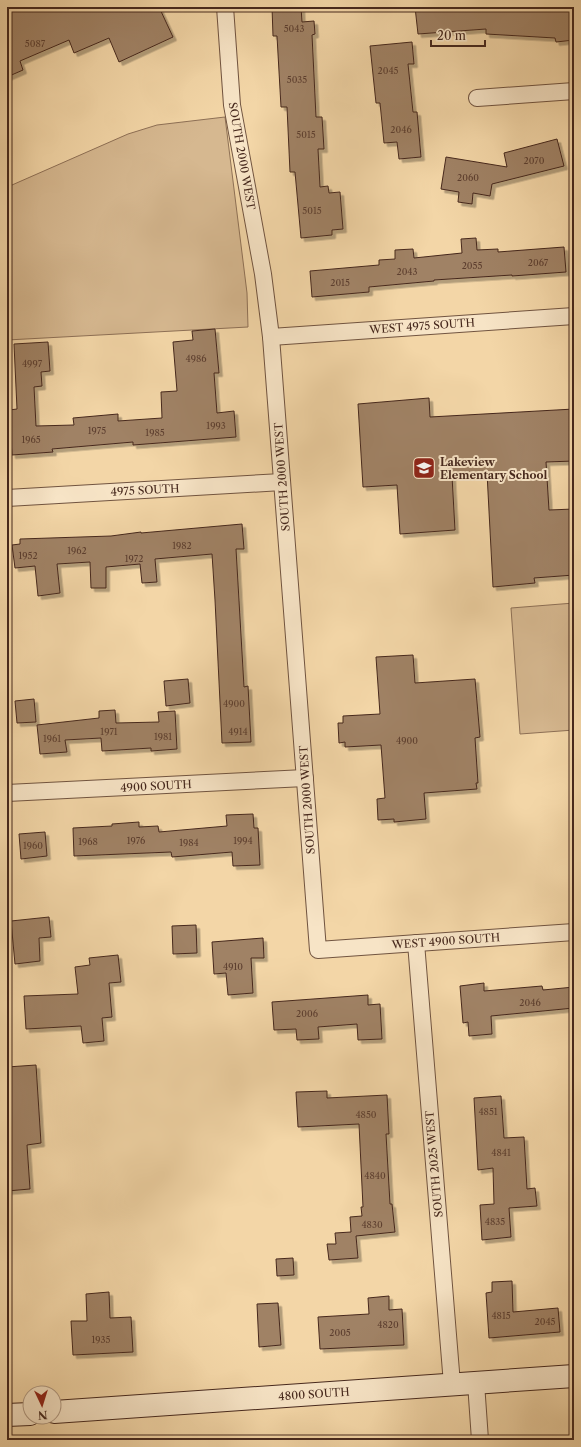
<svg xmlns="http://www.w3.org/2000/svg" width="581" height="1447" viewBox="0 0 581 1447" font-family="'Libre Caslon Text',serif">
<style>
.green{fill:#d6b890;stroke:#8e7056}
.building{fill:#a08265;stroke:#46281d;filter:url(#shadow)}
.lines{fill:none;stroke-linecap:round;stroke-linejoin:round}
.street-casing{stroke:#715440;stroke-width:18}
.secondary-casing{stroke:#46281d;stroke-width:24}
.street{stroke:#f7e4c6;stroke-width:16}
.secondary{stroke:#f7e4c6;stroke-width:22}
.labels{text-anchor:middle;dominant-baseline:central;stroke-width:4;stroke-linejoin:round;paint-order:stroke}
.number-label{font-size:9px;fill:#5c3e2f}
.street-label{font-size:11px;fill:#46281d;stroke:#f7e4c6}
.poi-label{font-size:11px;font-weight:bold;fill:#46281d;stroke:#f7e4c6;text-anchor:start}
</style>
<defs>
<filter id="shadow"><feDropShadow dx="3.5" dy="3.5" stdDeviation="0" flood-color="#0004"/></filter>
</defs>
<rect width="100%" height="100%" fill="#f3d6a7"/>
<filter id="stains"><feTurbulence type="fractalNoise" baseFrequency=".005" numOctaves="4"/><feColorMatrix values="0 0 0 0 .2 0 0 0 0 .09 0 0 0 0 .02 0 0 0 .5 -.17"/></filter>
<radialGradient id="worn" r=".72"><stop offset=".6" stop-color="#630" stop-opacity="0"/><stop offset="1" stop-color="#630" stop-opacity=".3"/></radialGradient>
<g class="green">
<path d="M225,117l22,176 1,34 -241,13v-149l5,-6 116,-51 29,-9z"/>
<path d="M574,603v127l-54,4 -9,-126z"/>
</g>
<g class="building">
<path d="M7,7h152l14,30 -54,25 -10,-24 -35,15 -5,-13 -49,21 3,9 -16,7z"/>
<path d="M272,7h29l1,15 12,-1 1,13 -3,1 4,82h6l2,32h-6l2,38 8,-1 1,7 11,-1 3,37 -11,1v5l-31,3 -6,-66h-5l-3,-65h-6l-4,-71h-4z"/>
<path d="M415,7h71l61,3 27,-2v32l-18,2 -1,-4 -69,-4v-5l-68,5z"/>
<path d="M412,42l2,22h-6l5,48h4l4,45 -22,2 -2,-17 -13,1 -4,-40h-4l-6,-57z"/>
<path d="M557,139l7,27 -72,18 -2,12 -17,-3 -1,11 -14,-2 1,-10 -18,-3 5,-32 61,10 -3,-14z"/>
<path d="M476,238l1,12 21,-1v3l66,-5 2,25 -54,4v-1l-78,5v1l-65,6v5l-57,5 -2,-26 69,-6v-5l16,-1v-9l18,-1 1,9 48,-5 -1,-14z"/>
<path d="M215,329l4,44h-5l3,40 17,-2 2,26 -103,8v-3l-81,7 1,3 -41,3 -3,-45 8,-1 -3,-65 34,-2 2,29 -9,1 1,14 -8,1 2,39 38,-1 -1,-7 45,-4v7l44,-3 -1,-26 16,-1 -4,-49 20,-2 -1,-9z"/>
<path d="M429,398l1,19 144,-8v52l-28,1 3,48 25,-1v66l-40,3 1,5 -42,4 -6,-114 -35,3 3,54 -55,4 -3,-49 -34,2 -5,-83z"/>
<path d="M242,524l2,25h-8l8,138 4,-1 3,56 -29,1 -7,-143 -3,-46 -57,5 2,23 -15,1 -2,-19 -34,3v21h-15l-1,-26 -33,2 3,29 -22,3 -3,-30 -20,2 -3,-23 8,-1v-5l91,-3 30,-4v1z"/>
<path d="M413,655l2,28 60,-4 5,58 -5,1 3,45h-2l1,6 -53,4 2,26 -32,3v-3l-16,1 -1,-21 8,-1 -4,-53 -36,2v-5l-6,1 -1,-20h5v-7l37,-2 -4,-57z"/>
<path d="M188,679l2,24 -24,3 -2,-25z"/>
<path d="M34,699l2,23 -19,1 -2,-22z"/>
<path d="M115,710l1,13 43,-1 -1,-10 17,-1 2,38 -26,2v-3l-49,3 -1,-13 -36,2 2,12 -27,2 -3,-29 62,-7v-7z"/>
<path d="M253,814l1,14h4l2,37 -27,1 -1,-14 -60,5 -1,-5 -97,4 -1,-28 39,-2v-2l27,-2v5l19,-1 1,6 68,-6 -1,-11z"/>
<path d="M45,832l2,24 -26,3 -2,-25z"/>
<path d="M49,917l2,20 -12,1 1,23 -25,3 -4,-43z"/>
<path d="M196,925l1,28 -24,1 -1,-28z"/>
<path d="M263,938l1,20h-13l2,35 -25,2 -2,-22 -12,1 -2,-32z"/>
<path d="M118,955l3,27 -12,1 3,34 -10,1 2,23 -21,2 -2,-17 -55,3 -2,-33 54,-2 -3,-27 15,-2 -1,-7z"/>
<path d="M484,983v8l58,-5 1,4 31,-3v21l-83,8 1,18 -23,2 -1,-14 -5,1 -3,-37z"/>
<path d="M368,995v10l12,-1 2,35 -24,1 -1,-16 -39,3 1,12 -22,1 -1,-11 -22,1 -2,-28z"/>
<path d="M36,1065l5,78 -14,2 3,44 -23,2v-124z"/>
<path d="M327,1091v7l60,-3 2,39h-3l4,70h2l3,28 -39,4 2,22 -29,2 -2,-16h9l-1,-11 16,-1 -1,-15 12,-1 -1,-9h2l-4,-83 -61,3 -2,-35z"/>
<path d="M501,1096l3,42 20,-1 3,52 8,-1 2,18 -28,2 2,29 -29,3 -2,-35 14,-1 -1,-36 -15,2 -4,-72z"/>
<path d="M293,1258l1,17 -17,1 -1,-17z"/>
<path d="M512,1281l1,31 45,-4 2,24 -71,6 -3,-45 6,-1v-10z"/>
<path d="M109,1292l1,26 21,-1 2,35 -60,3 -2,-34h16l-1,-27z"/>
<path d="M389,1296v14l13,-1 2,36 -84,4 -2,-32 51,-3 -1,-16z"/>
<path d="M278,1303l3,42 -22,2 -2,-43z"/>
</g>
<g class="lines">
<g class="street-casing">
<g id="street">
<path d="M225,7l7,98 31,169 8,63 47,613 256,-18"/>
<path d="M477,98l97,-7"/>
<path d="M271,337l303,-21"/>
<path d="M7,498l275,-16"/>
<path d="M7,793l298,-15"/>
<path d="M416,943l36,441"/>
<path d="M476,1383l4,57"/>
</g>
</g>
<g class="secondary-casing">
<g id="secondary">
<path d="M54,1412l520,-36"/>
<path d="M7,1415l23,-1"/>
</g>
</g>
<use href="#street" class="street"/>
<use href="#secondary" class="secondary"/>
</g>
<defs>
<g id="school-square" transform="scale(1.15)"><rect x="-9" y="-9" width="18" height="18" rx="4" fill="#8f2418" stroke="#f7e4c6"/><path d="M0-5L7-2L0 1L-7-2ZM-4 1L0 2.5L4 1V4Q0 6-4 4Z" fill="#fff"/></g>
</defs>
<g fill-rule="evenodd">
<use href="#school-square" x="424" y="468"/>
</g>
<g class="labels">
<g class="number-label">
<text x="294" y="28">5043</text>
<text x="35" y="43">5087</text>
<text x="388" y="70">2045</text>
<text x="297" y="79">5035</text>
<text x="401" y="129">2046</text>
<text x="306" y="134">5015</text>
<text x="534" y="160">2070</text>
<text x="468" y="177">2060</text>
<text x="312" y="210">5015</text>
<text x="538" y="262">2067</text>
<text x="472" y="265">2055</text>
<text x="407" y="271">2043</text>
<text x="340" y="282">2015</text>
<text x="196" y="358">4986</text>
<text x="32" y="363">4997</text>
<text x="216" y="425">1993</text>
<text x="97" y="430">1975</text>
<text x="155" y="432">1985</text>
<text x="31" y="439">1965</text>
<text x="182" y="545">1982</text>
<text x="77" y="550">1962</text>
<text x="28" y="555">1952</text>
<text x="134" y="558">1972</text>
<text x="234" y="703">4900</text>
<text x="109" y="731">1971</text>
<text x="238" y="731">4914</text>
<text x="163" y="736">1981</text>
<text x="52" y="738">1961</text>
<text x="407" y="740">4900</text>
<text x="136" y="840">1976</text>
<text x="243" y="840">1994</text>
<text x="88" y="841">1968</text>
<text x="189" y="842">1984</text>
<text x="33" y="845">1960</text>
<text x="233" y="966">4910</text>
<text x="530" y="1002">2046</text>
<text x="307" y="1013">2006</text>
<text x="488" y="1111">4851</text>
<text x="366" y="1114">4850</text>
<text x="501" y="1152">4841</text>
<text x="375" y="1175">4840</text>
<text x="495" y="1221">4835</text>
<text x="372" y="1224">4830</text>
<text x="501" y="1315">4815</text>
<text x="545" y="1321">2045</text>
<text x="388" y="1324">4820</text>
<text x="340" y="1332">2005</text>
<text x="101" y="1339">1935</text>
</g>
<g class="street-label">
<text transform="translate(242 156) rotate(80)">SOUTH 2000 WEST</text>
<text transform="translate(422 326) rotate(-4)">WEST 4975 SOUTH</text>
<text transform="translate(282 477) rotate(-94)">SOUTH 2000 WEST</text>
<text transform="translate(145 490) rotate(-3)">4975 SOUTH</text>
<text transform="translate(156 786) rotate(-3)">4900 SOUTH</text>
<text transform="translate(307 800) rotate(-94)">SOUTH 2000 WEST</text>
<text transform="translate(446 941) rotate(-4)">WEST 4900 SOUTH</text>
<text transform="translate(434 1164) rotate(-95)">SOUTH 2025 WEST</text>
<text transform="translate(314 1394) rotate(-4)">4800 SOUTH</text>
</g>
<g class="poi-label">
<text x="440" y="462">Lakeview<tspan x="440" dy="13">Elementary School</tspan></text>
</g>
</g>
<rect width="581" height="1447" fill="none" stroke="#f3d6a7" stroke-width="24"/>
<rect x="8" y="8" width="565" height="1431" fill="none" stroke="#46281d" stroke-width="2"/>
<rect x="12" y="12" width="557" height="1423" fill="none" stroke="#46281d"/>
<g transform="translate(42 1405) rotate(176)"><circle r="19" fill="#f7e4c6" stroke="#b09982"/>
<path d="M0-3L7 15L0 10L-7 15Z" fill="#8f2418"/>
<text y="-6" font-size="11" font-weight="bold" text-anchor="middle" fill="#46281d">N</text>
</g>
<path d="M431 40v6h54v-6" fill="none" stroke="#46281d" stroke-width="2"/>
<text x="437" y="40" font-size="12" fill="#46281d" stroke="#f7e4c6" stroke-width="3" paint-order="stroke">20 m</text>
<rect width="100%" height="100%" filter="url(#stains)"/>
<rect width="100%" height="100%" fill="url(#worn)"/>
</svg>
